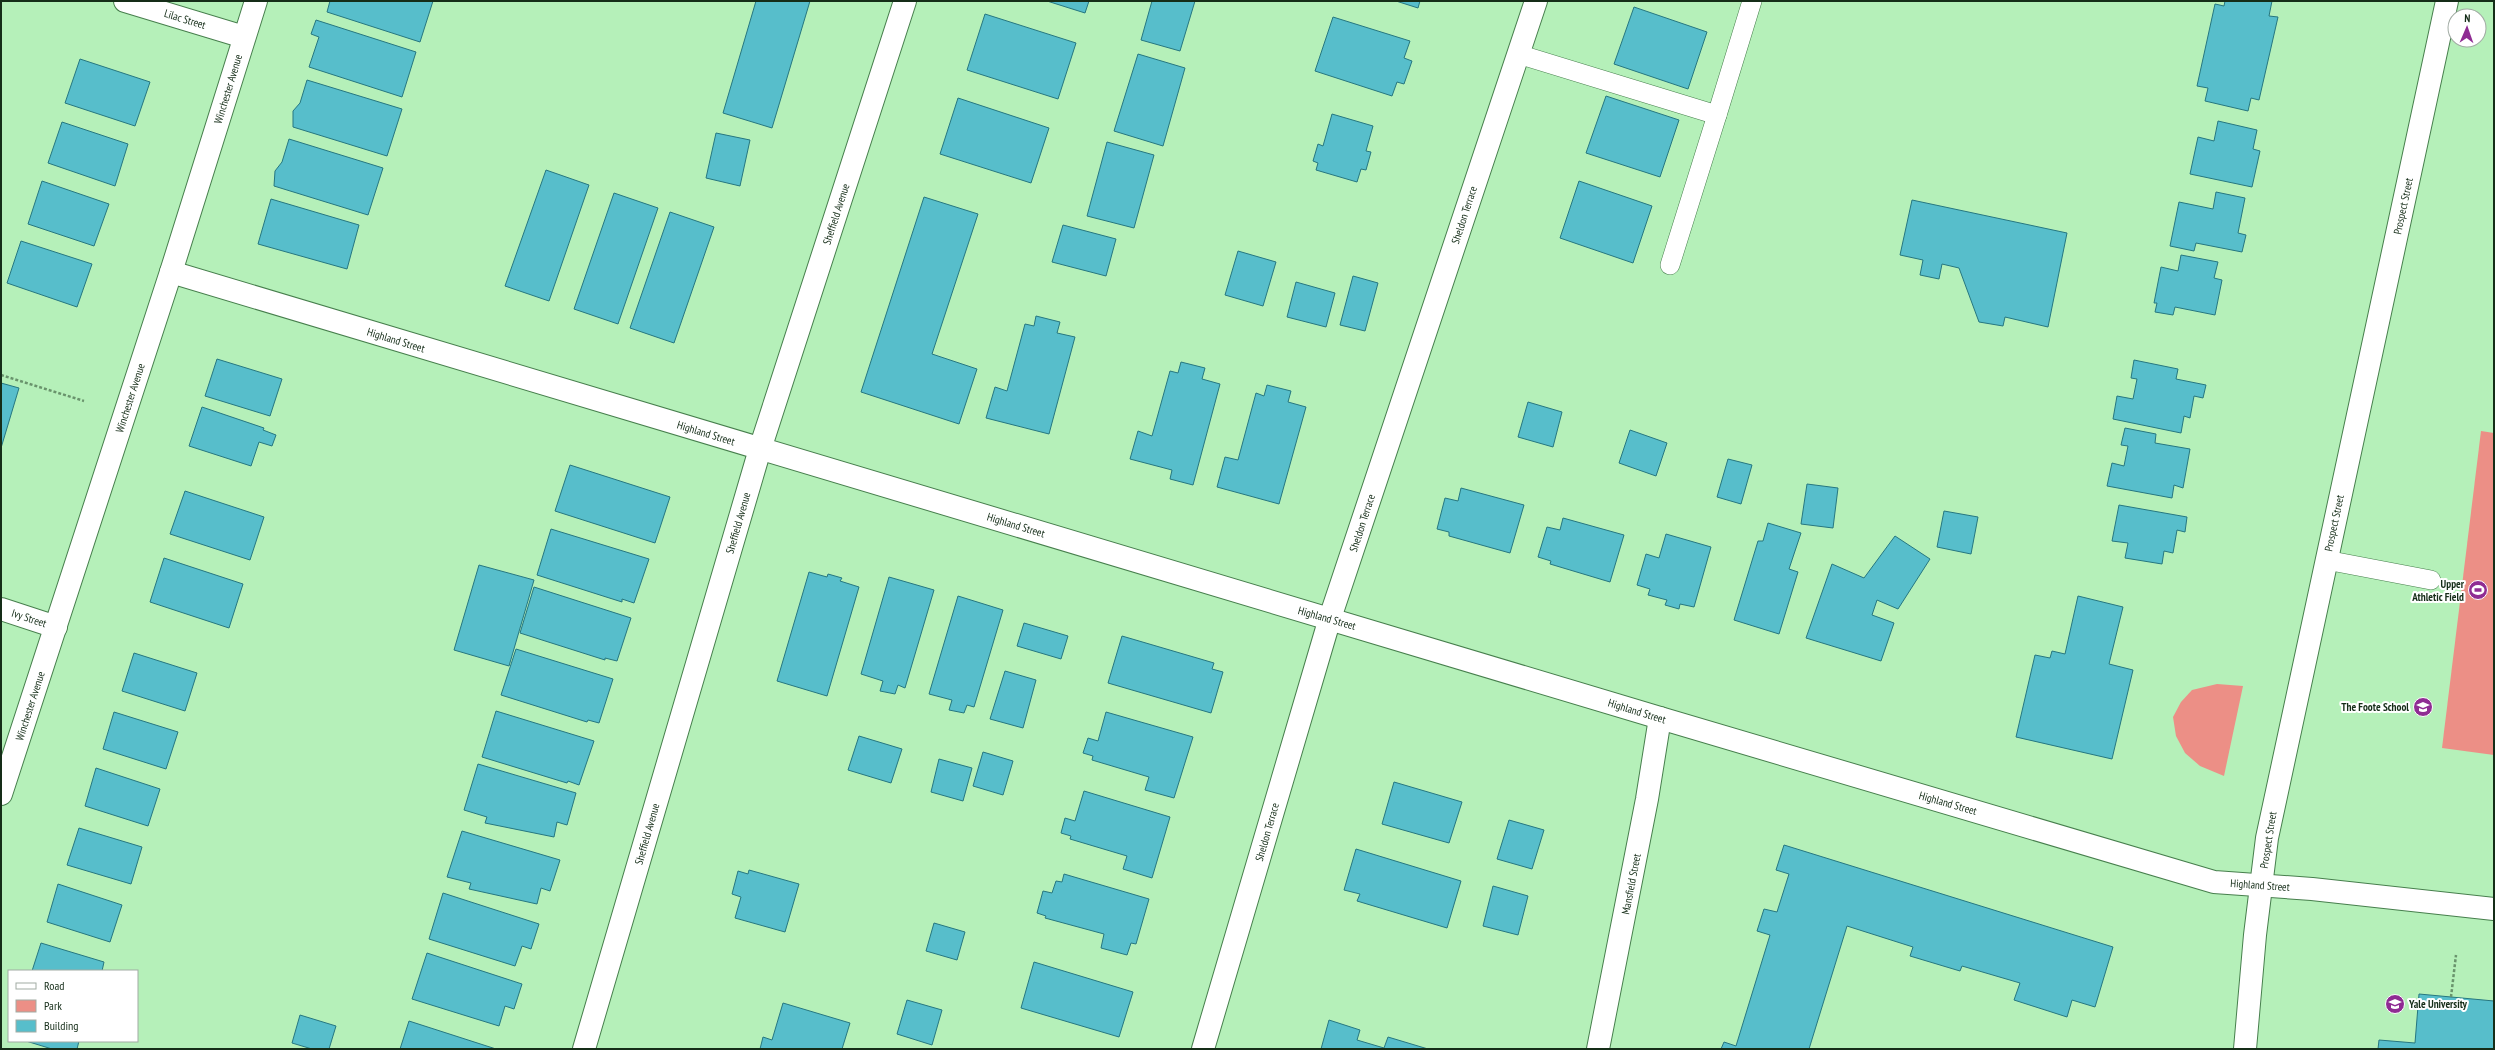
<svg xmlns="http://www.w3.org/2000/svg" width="2495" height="1050" viewBox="0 0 2495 1050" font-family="'PT Sans Narrow',sans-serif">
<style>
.green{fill:#ec8f86}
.building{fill:#57becb;stroke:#267780}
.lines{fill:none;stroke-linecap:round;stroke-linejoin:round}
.lane-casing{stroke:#477f4d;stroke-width:20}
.street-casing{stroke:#477f4d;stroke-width:24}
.secondary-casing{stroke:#477f4d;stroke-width:24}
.path{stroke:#69936c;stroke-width:2.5;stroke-dasharray:3 2;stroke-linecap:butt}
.lane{stroke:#fff;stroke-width:19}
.street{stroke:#fff;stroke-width:22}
.secondary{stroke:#fff;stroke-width:22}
.labels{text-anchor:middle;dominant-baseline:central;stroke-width:4;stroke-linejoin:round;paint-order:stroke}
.street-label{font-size:11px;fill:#152d18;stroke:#fff}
.poi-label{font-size:11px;font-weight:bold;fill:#152d18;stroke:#fff;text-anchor:end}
</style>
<rect width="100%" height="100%" fill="#b5f0b9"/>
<g class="green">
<path d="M2481,431l13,2v322l-52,-7z"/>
<path d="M2217,684l26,2 -19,90 -24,-10 -15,-13 -9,-17 -3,-19 8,-15 11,-12z"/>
</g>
<g class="building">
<path d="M330,1h103l-13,41 -93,-30z"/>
<path d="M756,1h54l-38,127 -49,-15z"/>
<path d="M1047,1h42l-4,12z"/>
<path d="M1152,1h43l-15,50 -39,-11z"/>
<path d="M1396,1h24l-2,7z"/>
<path d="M2225,1h47l-3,15 9,1 -19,83 -8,-2 -3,13 -43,-10 3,-13 -11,-2 18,-82 9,2z"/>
<path d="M1634,7l73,25 -19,57 -74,-25z"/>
<path d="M985,14l91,29 -18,56 -91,-29z"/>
<path d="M1333,17l77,24 -6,17 8,3 -8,23 -7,-2 -5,14 -77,-25z"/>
<path d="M316,20l100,32 -14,45 -93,-30 10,-30 -8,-3z"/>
<path d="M1138,54l47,14 -22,78 -49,-15z"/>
<path d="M80,59l70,23 -15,44 -70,-23z"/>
<path d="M307,80l95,29 -15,47 -94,-29v-16l7,-8z"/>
<path d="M1606,96l73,24 -19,57 -74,-24z"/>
<path d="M958,98l91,30 -18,55 -91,-29z"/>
<path d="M1332,114l41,12 -7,25 5,1 -5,18 -5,-1 -4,13 -41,-12 2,-7 -5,-2 5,-17 5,2z"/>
<path d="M2218,121l39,9 -4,19 7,2 -8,36 -62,-13 8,-37 16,4z"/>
<path d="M62,122l66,22 -13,42 -67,-23z"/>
<path d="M716,133l34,7 -10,46 -34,-8z"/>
<path d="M289,139l94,29 -15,47 -94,-29 1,-15 7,-9z"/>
<path d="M1107,142l47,13 -20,73 -47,-12z"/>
<path d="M546,170l43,15 -40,116 -44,-15z"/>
<path d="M42,181l67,23 -15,42 -66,-22z"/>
<path d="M1579,181l73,25 -19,57 -73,-25z"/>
<path d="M2216,192l29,6 -7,35 8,2 -4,17 -46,-9 -2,8 -24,-5 9,-44 34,7z"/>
<path d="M614,193l44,15 -40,116 -44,-15z"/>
<path d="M924,197l54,17 -46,140 45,15 -18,55 -98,-32z"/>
<path d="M271,199l88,26 -12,44 -89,-25z"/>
<path d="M1912,200l155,33 -19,94 -43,-10 -2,9 -24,-4 -20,-54 -17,-4 -3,15 -19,-4 3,-15 -23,-5z"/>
<path d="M670,212l44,15 -40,116 -44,-15z"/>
<path d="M1063,225l53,14 -10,37 -54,-14z"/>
<path d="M21,241l71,23 -15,43 -70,-24z"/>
<path d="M1238,251l38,11 -13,44 -38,-11z"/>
<path d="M2181,255l37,7 -4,16 8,2 -7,35 -40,-8 -2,8 -18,-3 2,-9h-3l7,-36 17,4z"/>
<path d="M1353,276l25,7 -13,48 -25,-6z"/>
<path d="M1296,282l39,11 -9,34 -39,-10z"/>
<path d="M1036,316l24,6 -3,11 18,4 -26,97 -63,-16 9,-31 12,4 18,-67 9,2z"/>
<path d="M217,359l65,20 -12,37 -65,-20z"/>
<path d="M2134,360l44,9 -2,10 30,6 -3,13 -9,-2 -4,22 -6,-2 -3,17 -68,-14 4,-23 16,3 4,-20 -6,-1z"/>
<path d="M1181,362l24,6 -3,11 18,5 -27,101 -23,-6 2,-9 -42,-11 8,-28 14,5 18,-65 8,2z"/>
<path d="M1,383l18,5 -18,60z"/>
<path d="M1267,385l24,6 -3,11 18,5 -27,97 -62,-17 8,-30 13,3 18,-67 8,3z"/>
<path d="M1528,402l34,10 -9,35 -35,-10z"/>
<path d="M202,407l62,21 -1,2 13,5 -4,11 -13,-4 -8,24 -62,-20z"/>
<path d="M2125,428l31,6 -1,9 35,6 -7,39 -9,-3 -2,13 -65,-12 5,-23 12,3 4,-20 -7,-1z"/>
<path d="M1630,430l37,13 -11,33 -37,-13z"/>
<path d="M1728,459l24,6 -11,39 -24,-7z"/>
<path d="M570,465l100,32 -15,46 -100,-32z"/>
<path d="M1807,484l31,4 -5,40 -32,-4z"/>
<path d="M1461,488l63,17 -14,48 -61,-17v-4l-12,-3 8,-31 13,3z"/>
<path d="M185,491l79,26 -14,43 -80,-26z"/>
<path d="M2119,505l68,12 -2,15 -8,-2 -4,23 -9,-2 -2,13 -37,-6 3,-15 -16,-2z"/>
<path d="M1944,511l34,6 -7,37 -34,-7z"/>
<path d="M1563,518l61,17 -14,47 -60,-18 1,-3 -13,-4 9,-30 13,3z"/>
<path d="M1768,523l33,10 -12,36 9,3 -19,62 -45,-14 24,-79h5z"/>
<path d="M551,529l98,30 -15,44 -12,-4v3l-85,-27z"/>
<path d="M1666,534l45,13 -17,60 -14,-3 -1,5 -14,-4 2,-5 -19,-5 2,-6 -13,-4 9,-31 13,4z"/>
<path d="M1895,536l35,23 -32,50 -21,-9 -5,15 22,8 -13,38 -75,-23 26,-74 32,14z"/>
<path d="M164,558l79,26 -14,44 -79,-26z"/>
<path d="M479,565l55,15 -25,86 -55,-16z"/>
<path d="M809,572l18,5 1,-3 14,4 -2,3 19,6 -32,109 -50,-15z"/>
<path d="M889,577l45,13 -29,98 -7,-3 -3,9 -15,-3 3,-10 -22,-7z"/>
<path d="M534,587l97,31 -14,43 -12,-3v2l-85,-27z"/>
<path d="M958,596l45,14 -29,97 -7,-2 -3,8 -15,-3 3,-10 -23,-6z"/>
<path d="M2078,596l45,11 -14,57 24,6 -21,89 -96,-22 19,-82 15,3 2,-7 13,3z"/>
<path d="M1024,623l44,13 -7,23 -44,-13z"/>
<path d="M1122,636l92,27 -2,6 11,3 -12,41 -103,-30z"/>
<path d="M516,649l97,30 -14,44 -11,-3 -1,2 -86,-27z"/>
<path d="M134,653l63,20 -12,38 -63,-20z"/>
<path d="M1005,671l31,9 -13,48 -33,-9z"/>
<path d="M496,711l98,30 -15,44 -11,-4 -1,2 -85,-26z"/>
<path d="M114,712l64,20 -12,37 -63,-20z"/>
<path d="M1106,712l87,25 -19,61 -29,-8 4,-13 -57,-17 1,-4 -10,-3 5,-15 10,3z"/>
<path d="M859,736l43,13 -11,34 -43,-13z"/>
<path d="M983,752l30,9 -10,34 -30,-9z"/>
<path d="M939,759l33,9 -9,33 -32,-9z"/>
<path d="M478,764l98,29 -9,32 -10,-3 -3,15 -69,-14 2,-6 -23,-7z"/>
<path d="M96,768l64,21 -12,37 -63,-20z"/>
<path d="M1394,782l68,20 -13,41 -67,-19z"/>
<path d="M1084,791l86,26 -18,61 -29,-9 4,-13 -57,-17 1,-3 -10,-3 4,-15 10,3z"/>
<path d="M1509,820l35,10 -12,39 -35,-10z"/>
<path d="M79,828l63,19 -11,37 -64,-19z"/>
<path d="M462,831l98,29 -10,31 -9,-3 -4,16 -68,-15 2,-6 -24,-6z"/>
<path d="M1784,845l329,102 -18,60 -23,-7 -5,17 -53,-17 6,-17 -58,-17 -2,5 -50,-15 3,-9 -66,-21 -38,123h-88l3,-7 12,4 34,-111 -13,-4 7,-22 13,3 12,-38 -13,-4z"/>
<path d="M1356,849l105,32 -14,47 -90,-27 3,-7 -16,-4z"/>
<path d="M749,870l50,14 -14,48 -50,-14 6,-21 -9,-3 6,-23 10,3z"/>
<path d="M1064,874l85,25 -13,45 -5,-1 -4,12 -26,-7 3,-14 -59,-16 1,-2 -9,-3 6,-22 9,2 4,-12 6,1z"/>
<path d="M58,884l64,21 -12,37 -63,-20z"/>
<path d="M1493,886l35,10 -10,39 -35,-9z"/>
<path d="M443,893l96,31 -8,25 -9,-3 -7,20 -86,-27z"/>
<path d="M934,923l31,9 -8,28 -31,-9z"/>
<path d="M41,943l63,19 -2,9h-70z"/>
<path d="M427,953l95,31 -8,25 -9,-3 -6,20 -87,-27z"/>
<path d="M1034,962l99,30 -14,45 -98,-29z"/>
<path d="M2419,994l75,7v48h-116l1,-9 36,3z"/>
<path d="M907,1000l35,10 -10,35 -35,-11z"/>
<path d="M783,1003l67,20 -8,26h-82l3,-12 9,3z"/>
<path d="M300,1015l36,11 -7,23h-17l-20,-6z"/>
<path d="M1329,1020l31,10 -3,10 27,8 4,-11 40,12h-107z"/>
<path d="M409,1021l87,28h-96z"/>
<path d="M26,1041h53l-2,8h-25z"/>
</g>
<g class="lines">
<g class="lane-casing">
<g id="lane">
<path d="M1518,54l199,61 35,-114"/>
<path d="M1670,265l47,-150"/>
<path d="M2326,560l105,20"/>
</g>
</g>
<g class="street-casing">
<g id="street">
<path d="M125,1l119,36"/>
<path d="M171,272l1489,446 554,164 98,7 182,20"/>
<path d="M1,609l55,18"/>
<path d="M584,1049l176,-600 145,-448"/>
<path d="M1203,1049l127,-431 206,-617"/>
<path d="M1598,1049l49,-250 13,-81"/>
</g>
</g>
<g class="secondary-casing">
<g id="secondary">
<path d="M1,794l170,-522 85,-271"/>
<path d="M2245,1049l10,-114 12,-97 180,-837"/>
</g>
</g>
<g class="path">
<path d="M1,375l83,26"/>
<path d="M2451,997l5,-42"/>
</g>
<use href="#lane" class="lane"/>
<use href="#street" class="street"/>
<use href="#secondary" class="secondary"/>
</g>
<defs>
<g id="stadium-disc" transform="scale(1)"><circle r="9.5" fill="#8f2c93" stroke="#fff"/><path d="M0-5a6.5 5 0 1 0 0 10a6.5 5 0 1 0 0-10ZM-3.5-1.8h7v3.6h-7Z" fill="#fff"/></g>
<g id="school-disc" transform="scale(1)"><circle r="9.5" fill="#8f2c93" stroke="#fff"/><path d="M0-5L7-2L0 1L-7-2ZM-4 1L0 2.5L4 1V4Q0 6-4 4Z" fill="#fff"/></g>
<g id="university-disc" transform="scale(1)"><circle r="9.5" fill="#8f2c93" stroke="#fff"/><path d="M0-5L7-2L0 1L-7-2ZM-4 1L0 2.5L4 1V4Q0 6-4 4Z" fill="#fff"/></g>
</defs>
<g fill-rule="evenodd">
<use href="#stadium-disc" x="2478" y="590"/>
<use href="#school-disc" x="2423" y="707"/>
<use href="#university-disc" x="2395" y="1004"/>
</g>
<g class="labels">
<g class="street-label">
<text transform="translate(185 19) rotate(17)">Lilac Street</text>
<text transform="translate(228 89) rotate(-73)">Winchester Avenue</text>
<text transform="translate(2403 206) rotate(-78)">Prospect Street</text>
<text transform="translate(836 214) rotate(-72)">Sheffield Avenue</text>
<text transform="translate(1464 215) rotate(-72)">Sheldon Terrace</text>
<text transform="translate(396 340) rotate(17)">Highland Street</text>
<text transform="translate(130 398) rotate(-72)">Winchester Avenue</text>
<text transform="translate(706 433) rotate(17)">Highland Street</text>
<text transform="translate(738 523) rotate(-74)">Sheffield Avenue</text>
<text transform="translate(1362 523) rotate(-72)">Sheldon Terrace</text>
<text transform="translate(2334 523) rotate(-78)">Prospect Street</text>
<text transform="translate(1016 525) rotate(17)">Highland Street</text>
<text transform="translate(29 618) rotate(18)">Ivy Street</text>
<text transform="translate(1327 618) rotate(16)">Highland Street</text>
<text transform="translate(30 706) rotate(-72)">Winchester Avenue</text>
<text transform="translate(1637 711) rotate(17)">Highland Street</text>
<text transform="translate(1948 803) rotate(16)">Highland Street</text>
<text transform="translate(1267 832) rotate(-74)">Sheldon Terrace</text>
<text transform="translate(647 834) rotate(-74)">Sheffield Avenue</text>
<text transform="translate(2268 840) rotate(-81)">Prospect Street</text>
<text transform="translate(1631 884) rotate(-79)">Mansfield Street</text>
<text transform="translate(2260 885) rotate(4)">Highland Street</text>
</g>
<g class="poi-label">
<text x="2464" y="584">Upper<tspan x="2464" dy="13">Athletic Field</tspan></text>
<text x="2409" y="707">The Foote School</text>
<text x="2409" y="1004" text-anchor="start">Yale University</text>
</g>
</g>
<rect width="2495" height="1050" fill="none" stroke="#152d18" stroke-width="4"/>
<rect x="8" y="970" width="130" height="72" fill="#ffffff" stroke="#a1aba3"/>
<rect x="16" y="983" width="20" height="6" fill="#ffffff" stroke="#a1aba3"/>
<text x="44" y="990" font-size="12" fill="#152d18">Road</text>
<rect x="16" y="1000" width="20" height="12" fill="#ec8f86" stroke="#a1aba3"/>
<text x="44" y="1010" font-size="12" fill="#152d18">Park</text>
<rect x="16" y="1020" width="20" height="12" fill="#57becb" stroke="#a1aba3"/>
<text x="44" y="1030" font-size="12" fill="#152d18">Building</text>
<g transform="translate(2467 28) rotate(2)"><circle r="19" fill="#ffffff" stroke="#a1aba3"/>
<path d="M0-3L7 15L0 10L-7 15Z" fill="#8f2c93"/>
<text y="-6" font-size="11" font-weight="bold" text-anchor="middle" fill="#152d18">N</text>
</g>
</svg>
